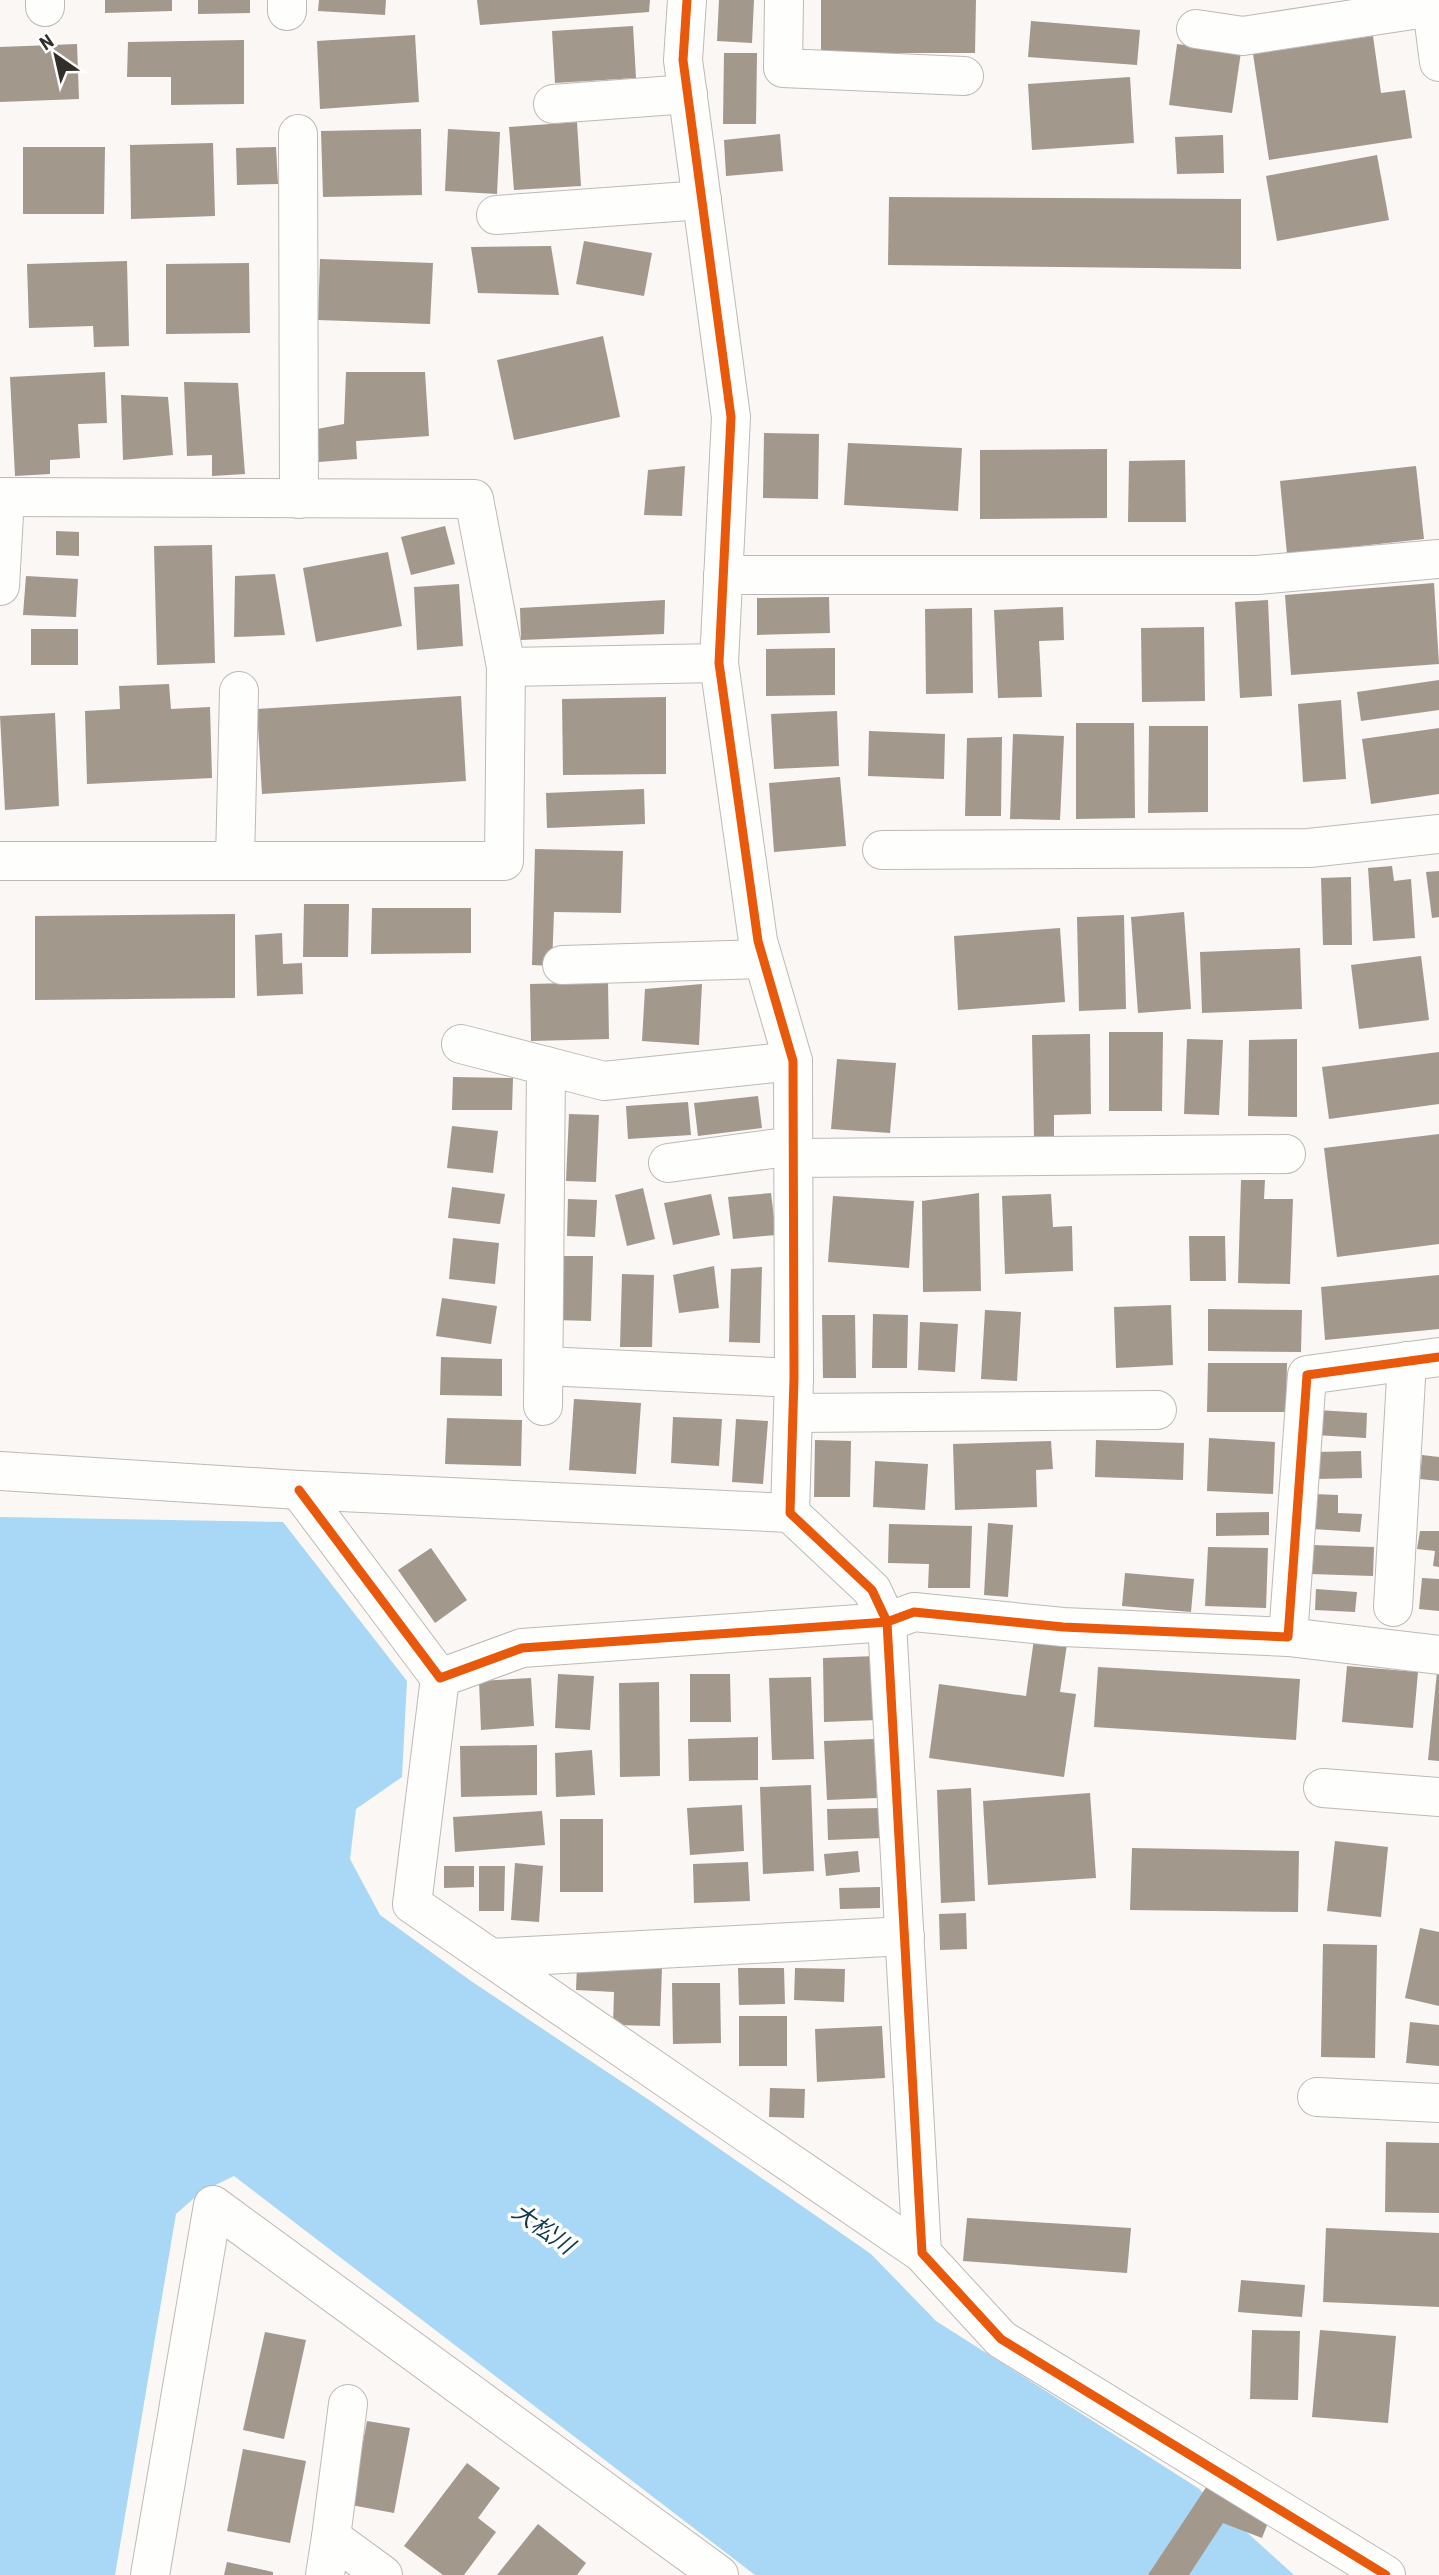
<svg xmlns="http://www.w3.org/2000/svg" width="1439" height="2575" viewBox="0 0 1439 2575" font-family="'Roboto Condensed','Noto Sans JP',sans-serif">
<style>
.water{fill:#a8d8f5}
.building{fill:#a2988c}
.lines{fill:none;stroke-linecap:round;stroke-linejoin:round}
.minor-casing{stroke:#bdb9b6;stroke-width:40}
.minor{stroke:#fefefd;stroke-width:38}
.cycleway-casing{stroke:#fff;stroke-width:13}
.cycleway{stroke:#e8590c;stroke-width:9}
.labels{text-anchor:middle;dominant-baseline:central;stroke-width:7;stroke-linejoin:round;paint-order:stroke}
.water-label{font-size:23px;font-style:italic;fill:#10394e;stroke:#fff}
</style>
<rect width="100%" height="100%" fill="#faf7f4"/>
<path class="water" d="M0,1517l283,5 124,159 -5,96 -46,32 -6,50 30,56 91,66 181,121 219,152 65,67 262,167 96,87h-539l-521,-399 -33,16 -25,22 -61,361h-115z"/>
<g class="building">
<path d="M105,0h67v11l-67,2z"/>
<path d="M198,0h52v13l-52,1z"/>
<path d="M319,0h67l-1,15 -67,-4z"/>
<path d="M477,0h173l-1,12 -169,13z"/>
<path d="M719,0h35l-2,43 -35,-2z"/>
<path d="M821,0h155l-1,53h-154z"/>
<path d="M1031,21l109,9 -3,35 -109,-8z"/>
<path d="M633,26l3,52 -81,5 -3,-52z"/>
<path d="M415,35l4,67 -99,7 -3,-68z"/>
<path d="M1373,36l8,57 24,-3 7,48 -143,22 -16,-106z"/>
<path d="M244,40v64l-73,1v-28h-44l1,-35z"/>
<path d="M77,44l2,55 -79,3v-55z"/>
<path d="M1177,44l64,8 -9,61 -63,-8z"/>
<path d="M724,53h33l-1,71h-33z"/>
<path d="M1130,77l4,66 -102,7 -4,-66z"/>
<path d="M577,122l4,64 -67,4 -5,-63z"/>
<path d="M421,129l1,66 -99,2 -2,-66z"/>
<path d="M448,129l52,3 -3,62 -52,-3z"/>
<path d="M780,134l3,37 -57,5 -2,-36z"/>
<path d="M1223,135l1,38 -47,1 -2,-37z"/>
<path d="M213,143l2,73 -84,3 -1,-74z"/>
<path d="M23,147h82l-1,67h-81z"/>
<path d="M276,147l2,37 -41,1 -1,-37z"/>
<path d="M1377,155l12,65 -112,21 -11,-65z"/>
<path d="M889,197l352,2v70l-353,-4z"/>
<path d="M584,241l68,12 -8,43 -68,-12z"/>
<path d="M551,246l8,49 -81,-2 -7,-46z"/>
<path d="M320,259l113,4 -3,61 -112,-4z"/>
<path d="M127,261l2,85 -35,1 -1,-21 -64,2 -2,-64z"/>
<path d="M249,263l1,70 -84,1v-70z"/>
<path d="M603,336l17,81 -106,23 -17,-80z"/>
<path d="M105,372l2,51 -29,1 2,34 -30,2v14l-35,2 -5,-99z"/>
<path d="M346,372h79l4,64 -73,5 1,18 -38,3 -2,-33 27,-5z"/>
<path d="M184,382l54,1 7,91 -33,2v-21l-25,1z"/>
<path d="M121,395l47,2 5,58 -50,5z"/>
<path d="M764,433l55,1 -1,65 -55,-1z"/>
<path d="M848,443l114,5 -4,63 -114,-6z"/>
<path d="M1107,449v69l-127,1v-69z"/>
<path d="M1185,460l1,62h-58l1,-61z"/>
<path d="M685,466l-3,50 -38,-1 4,-45z"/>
<path d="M1416,466l8,73 -137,15 -7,-73z"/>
<path d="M445,526l10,38 -44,11 -10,-38z"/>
<path d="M56,531l23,1v24l-23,-1z"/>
<path d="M212,545l3,118 -58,2 -3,-119z"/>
<path d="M388,552l14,74 -86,16 -13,-74z"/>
<path d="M275,574l10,61 -51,2 1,-61z"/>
<path d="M26,576l52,3 -2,38 -53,-2z"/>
<path d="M1434,583l5,81 -148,11 -6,-80z"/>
<path d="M459,584l4,62 -46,4 -3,-63z"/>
<path d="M829,597l1,36 -73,2v-37z"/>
<path d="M665,600l-1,34 -143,6 -1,-32z"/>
<path d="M1268,600l4,96 -32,2 -5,-96z"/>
<path d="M1063,607l1,33 -25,1 3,56 -44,1 -4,-88z"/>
<path d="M972,608l1,85 -47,1 -1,-85z"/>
<path d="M1204,627l1,74 -63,1 -1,-74z"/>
<rect x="31" y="629" width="47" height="36"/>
<path d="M835,648v47l-69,1v-47z"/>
<path d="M1439,680v30l-78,11 -4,-29z"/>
<path d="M169,684l2,25 39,-2 2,71 -125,6 -2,-73 35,-2 -1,-23z"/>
<path d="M461,696l5,85 -204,13 -5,-85z"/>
<path d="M666,697v77l-103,1 -1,-76z"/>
<path d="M1341,700l5,79 -43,3 -5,-78z"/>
<path d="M837,711l2,55 -65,3 -3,-55z"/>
<path d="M55,713l4,93 -54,4 -5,-94z"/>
<path d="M1076,723h58l1,95 -59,1z"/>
<path d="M1149,726h59v86l-60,1z"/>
<path d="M1439,728v66l-68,10 -9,-65z"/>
<path d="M869,731l76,3 -1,45 -76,-3z"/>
<path d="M1013,734l51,2 -4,84 -50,-1z"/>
<path d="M1002,737l-1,79h-36l2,-78z"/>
<path d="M840,777l6,69 -72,6 -5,-69z"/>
<path d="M644,789l1,35 -98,4 -1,-35z"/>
<path d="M535,849l88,2 -2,62 -67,-1 -2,54 -20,-1z"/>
<path d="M1392,866l2,15 17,-2 4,59 -42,3 -5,-73z"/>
<path d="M1439,871v46l-7,1 -6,-46z"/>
<path d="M1351,877l1,68h-29l-2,-67z"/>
<path d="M304,904h45l-1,53h-45z"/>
<path d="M372,908h99v45l-100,1z"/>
<path d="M1184,912l7,97 -53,4 -7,-96z"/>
<path d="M235,914v84l-200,2v-84z"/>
<path d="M1124,915l2,94 -47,2 -2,-94z"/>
<path d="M1060,928l5,74 -107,8 -4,-74z"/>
<path d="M282,933l1,31 19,-1 1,31 -46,2 -2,-61z"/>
<path d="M1300,948l2,61 -100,4 -2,-61z"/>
<path d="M1421,956l8,64 -70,9 -8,-64z"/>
<path d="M608,982l1,57 -78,2 -1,-57z"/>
<path d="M702,984l-3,61 -57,-4 3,-52z"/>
<path d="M1109,1032h54l-1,79h-53z"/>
<path d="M1090,1034l1,80 -37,1v22l-20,1 -2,-103z"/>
<path d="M1187,1039l36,1 -4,75 -35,-1z"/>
<path d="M1297,1039v78l-49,-1 1,-76z"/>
<path d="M1439,1052v52l-110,15 -7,-52z"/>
<path d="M837,1059l59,4 -6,70 -59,-4z"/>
<path d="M453,1077l60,1 -1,32h-60z"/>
<path d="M758,1096l4,32 -64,8 -4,-33z"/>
<path d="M688,1102l3,33 -63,4 -2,-33z"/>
<path d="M569,1114l30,1 -3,67 -30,-1z"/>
<path d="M452,1126l46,5 -5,42 -46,-5z"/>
<path d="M1439,1134v110l-102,13 -13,-109z"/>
<path d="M1241,1180h24l-1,19h29l-3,85 -52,-1z"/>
<path d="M452,1187l53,7 -5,30 -52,-6z"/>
<path d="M643,1188l12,51 -28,7 -12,-51z"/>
<path d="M771,1193l5,42 -43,4 -5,-42z"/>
<path d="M979,1193l2,98 -58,1 -1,-91z"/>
<path d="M711,1194l9,41 -47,10 -9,-42z"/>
<path d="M1051,1194l2,33 19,-1 1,45 -68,3 -3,-78z"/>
<path d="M833,1196l81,5 -5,67 -81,-6z"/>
<path d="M568,1199l29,1 -2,37 -28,-1z"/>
<path d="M1189,1236h36l1,45h-36z"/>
<path d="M453,1238l46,5 -4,41 -46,-5z"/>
<path d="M557,1256h36l-2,65 -35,-1z"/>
<path d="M714,1266l5,42 -40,5 -6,-38z"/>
<path d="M762,1267l-2,76 -31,-1 2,-73z"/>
<path d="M622,1274l32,1 -2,72h-32z"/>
<path d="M1439,1275v54l-114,11 -4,-53z"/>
<path d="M442,1298l55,8 -6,38 -55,-8z"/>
<path d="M1171,1305l2,60 -57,3 -2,-61z"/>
<path d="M1208,1309l94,1 -1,42 -93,-1z"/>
<path d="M985,1310l36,2 -4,69 -36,-2z"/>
<path d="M873,1314l35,1 -1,53h-35z"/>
<path d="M822,1315h33l1,63h-33z"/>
<path d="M920,1322l38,2 -3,48 -37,-2z"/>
<path d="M441,1357l61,2v37l-62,-1z"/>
<path d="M1208,1363h79l-1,49h-79z"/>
<path d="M574,1399l67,4 -5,71 -67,-4z"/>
<path d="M1317,1410l50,3 -1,25 -51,-3z"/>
<path d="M673,1417l49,2 -3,47 -48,-3z"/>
<path d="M447,1418l75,2 -1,46 -76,-2z"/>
<path d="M736,1419l32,2 -5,63 -31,-2z"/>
<path d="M1209,1438l66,4 -2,52 -66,-3z"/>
<path d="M815,1440l36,1 -1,56h-36z"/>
<path d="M1096,1440l88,3 -1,37 -88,-3z"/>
<path d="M1051,1441l2,28 -17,1 1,37 -82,3 -2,-66z"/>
<path d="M1361,1451l1,27 -46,1v-27z"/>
<path d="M1422,1455l17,2v24l-19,-2z"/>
<path d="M875,1461l53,3 -3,46 -52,-3z"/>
<path d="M1314,1494l24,1v18l24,1 -2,18 -48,-3z"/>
<path d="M1269,1512v23l-53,1v-23z"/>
<path d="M988,1523l25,2 -5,72 -24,-2z"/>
<path d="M889,1524l83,2 -2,62h-42l1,-24 -41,-1z"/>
<path d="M1420,1531h19v36l-6,-1 2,-15 -18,-2z"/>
<path d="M1312,1545l62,2 -1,29 -63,-2z"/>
<path d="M1208,1547l60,1 -2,60 -61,-2z"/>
<path d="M431,1548l36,52 -32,23 -37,-53z"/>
<path d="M1125,1573l69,6 -3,33 -69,-6z"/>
<path d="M1422,1578l17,1v32l-20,-2z"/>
<path d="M1316,1589l41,3 -2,20 -40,-2z"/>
<path d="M1034,1639l33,5 -7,48 16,2 -12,83 -135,-19 10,-74 87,12z"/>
<path d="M876,1656l2,64 -54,2 -1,-64z"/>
<path d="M1347,1666l71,6 -5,56 -71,-6z"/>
<path d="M1098,1667l202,12 -4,61 -202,-13z"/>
<path d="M1437,1672h2v89l-11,-1z"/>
<path d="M558,1674l36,2 -4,54 -35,-2z"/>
<path d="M690,1674h40l1,48h-41z"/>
<path d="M811,1677l3,82 -42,1 -3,-82z"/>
<path d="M531,1678l3,48 -53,4 -2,-49z"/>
<path d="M659,1682l1,94 -40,1 -1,-94z"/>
<path d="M758,1737v43l-69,1 -1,-42z"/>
<path d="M874,1739l3,59 -50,2 -3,-59z"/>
<path d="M537,1745v50l-76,2 -1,-51z"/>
<path d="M592,1750l3,45 -39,2 -1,-44z"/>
<path d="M811,1785l3,86 -51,3 -3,-87z"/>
<path d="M971,1788l4,113 -34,2 -4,-113z"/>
<path d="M1090,1793l6,85 -108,7 -5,-84z"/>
<path d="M742,1805l2,46 -54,4 -3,-47z"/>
<path d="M881,1808l1,30 -54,2 -1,-31z"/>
<path d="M542,1811l3,34 -90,7 -2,-35z"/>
<rect x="560" y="1819" width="43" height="73"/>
<path d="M1335,1841l53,6 -7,70 -54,-6z"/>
<path d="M1132,1848l167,3 -1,61 -168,-2z"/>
<path d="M858,1851l2,21 -34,4 -2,-22z"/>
<path d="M748,1862l2,39 -56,2 -1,-39z"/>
<path d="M515,1863l28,3 -4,56 -28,-2z"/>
<path d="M444,1866h30v21l-30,1z"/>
<path d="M479,1866h26l-1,45h-25z"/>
<path d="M880,1887v21l-40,1 -1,-21z"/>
<path d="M966,1913l1,36 -27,1 -1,-36z"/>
<path d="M1420,1928l19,4v74l-34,-8z"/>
<path d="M1323,1944l54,1 -2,113 -54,-1z"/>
<path d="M577,1965l85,2 -2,59 -47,-1 1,-33 -38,-2z"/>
<path d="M738,1968h46l1,36 -46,1z"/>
<path d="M795,1968l50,1 -1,33 -50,-2z"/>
<path d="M672,1983h48l1,60 -48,1z"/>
<rect x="739" y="2016" width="48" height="50"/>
<path d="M1410,2022l29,3v41l-33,-3z"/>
<path d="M882,2026l3,52 -68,4 -2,-53z"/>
<path d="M770,2088l35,1 -1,29 -35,-1z"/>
<path d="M1386,2142l53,1v70l-54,-1z"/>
<path d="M967,2218l164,10 -4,45 -164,-12z"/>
<path d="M1326,2228l113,5v74l-116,-5z"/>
<path d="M1241,2280l64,5 -3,32 -64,-5z"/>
<path d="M1252,2330l48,1 -2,69 -48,-1z"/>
<path d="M1320,2330l76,6 -8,87 -76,-6z"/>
<path d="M265,2332l41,8 -22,99 -41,-9z"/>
<path d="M367,2421l43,7 -16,85 -43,-8z"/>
<path d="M243,2449l63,12 -16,82 -63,-12z"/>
<path d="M467,2463l33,25 -22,30 18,14 -32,43h-21l-39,-29z"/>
<path d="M1207,2486l62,34 -7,18 -39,-15 -34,52h-41z"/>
<path d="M538,2524l48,39 -9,12h-80z"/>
<path d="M227,2562l46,10v3h-49z"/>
</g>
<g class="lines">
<g class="minor-casing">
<g id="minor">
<path d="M687,0l-4,60 48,357 -12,246 39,278 35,120 1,317 -4,135 82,77 15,32 35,631 79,86 385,236"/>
<path d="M784,0l-1,68 181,8"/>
<path d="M1431,0l8,62"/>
<path d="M45,7v-7"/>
<path d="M287,11v-11"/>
<path d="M1196,29l47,7 189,-29"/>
<path d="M553,104l135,-10"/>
<path d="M298,134l1,365"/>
<path d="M496,215l206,-15"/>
<path d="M0,497l474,2 32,168 -2,194h-504"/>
<path d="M723,575h534l182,-16"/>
<path d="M0,586l5,-89"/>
<path d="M506,667l213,-4"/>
<path d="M882,850l427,-2 130,-14"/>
<path d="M235,861l4,-170"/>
<path d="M562,965l201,-6"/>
<path d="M461,1044l143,37 189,-20"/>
<path d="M793,1158l493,-4"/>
<path d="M668,1163l125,-17"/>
<path d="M545,1366l249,12"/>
<path d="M543,1406l3,-340"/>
<path d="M793,1413l364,-3"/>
<path d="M0,1471l299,19 491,23"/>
<path d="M299,1490l141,188 82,-30 365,-26 27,-10 149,15 225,10 19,-262 132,-18"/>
<path d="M1393,1607l14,-246"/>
<path d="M1288,1637l151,18"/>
<path d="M440,1678l-28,226 510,349"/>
<path d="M1323,1788l116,9"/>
<path d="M491,1958l414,-22"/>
<path d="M1317,2097l122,6"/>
<path d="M331,2537l17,-133"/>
<path d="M150,2575l63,-370 506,370"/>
<path d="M325,2575l6,-38 52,38"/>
</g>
</g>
<use href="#minor" class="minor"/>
<g class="cycleway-casing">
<g id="cycleway">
<path d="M687,0l-4,60 48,357 -12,246 39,278 35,120 1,317 -4,135 82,77 15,32 35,631 79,86 385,236"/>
<path d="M299,1490l141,188 82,-30 365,-26 27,-10 149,15 225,10 19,-262 132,-18"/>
</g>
</g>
<use href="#cycleway" class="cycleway"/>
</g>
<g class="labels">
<g class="water-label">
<text transform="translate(543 2229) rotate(35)">大松川</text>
</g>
</g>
<g transform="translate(56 56) rotate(326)" stroke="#ffffff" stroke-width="5" paint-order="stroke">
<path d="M0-5L12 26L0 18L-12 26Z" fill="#322e29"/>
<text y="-10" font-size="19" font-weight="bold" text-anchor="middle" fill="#322e29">N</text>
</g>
</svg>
